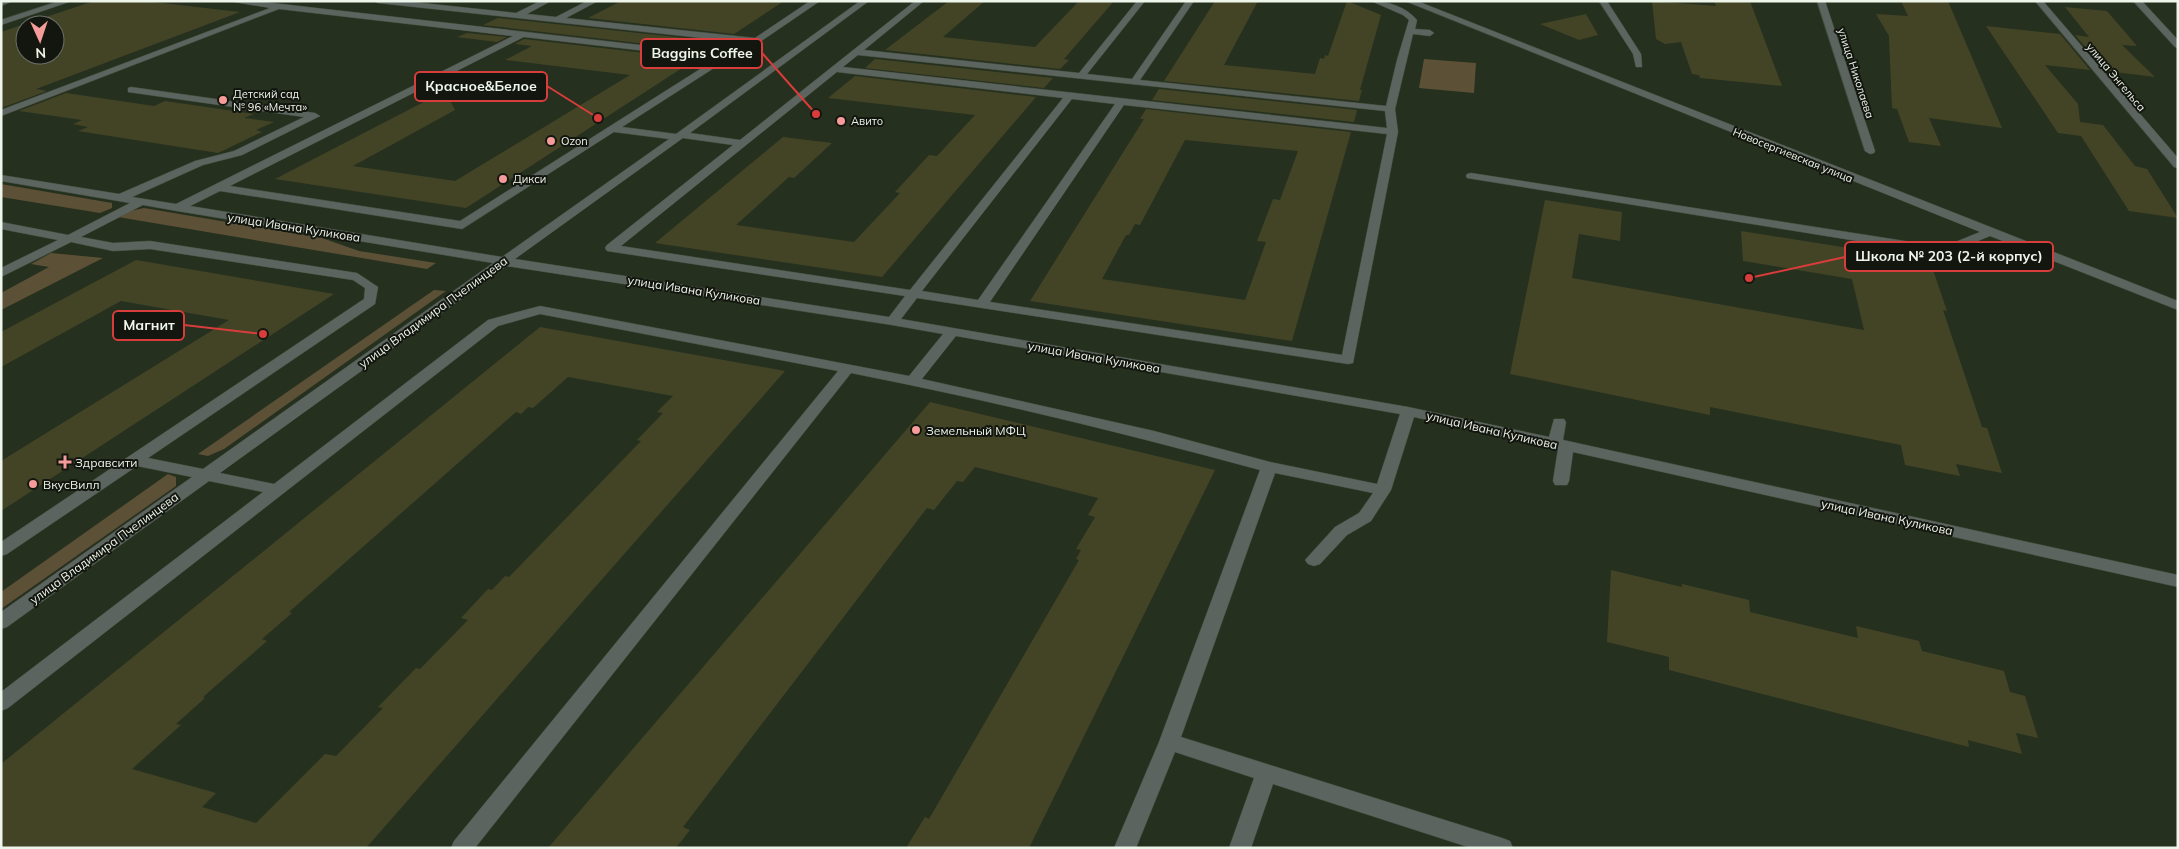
<svg xmlns="http://www.w3.org/2000/svg" width="2179" height="849" viewBox="0 0 2179 849" font-family="Mulish,sans-serif">
<style>
.green{fill:#5c5136}
.building{fill:#434426;fill-rule:evenodd}
.lines{fill:none;stroke-linecap:round;stroke-linejoin:round}
.minor-casing{stroke:#424c3b;stroke-width:1}
.minor{fill:#5b645e;fill-rule:evenodd}
.poi-dot{fill:#f59b99;stroke:#12160f;stroke-width:2}
.labels{text-anchor:middle;dominant-baseline:central;stroke-width:4;stroke-linejoin:round;paint-order:stroke}
.far-street-label{font-size:11px;fill:#eef5ea;stroke:#12160f}
.far-poi-label{font-size:11px;fill:#eef5ea;stroke:#12160f;text-anchor:start}
.street-label{font-size:12px;fill:#eef5ea;stroke:#12160f}
.poi-label{font-size:12px;fill:#eef5ea;stroke:#12160f;text-anchor:start}
.leader{fill:none;stroke:#d83c3b;stroke-width:2}
.callout-dot{fill:#d83c3b;stroke:#12160f;stroke-width:2}
.callout{fill:#12160f;stroke:#d83c3b;stroke-width:2}
.callout-label{font-size:14px;text-anchor:middle;font-weight:bold;fill:#eef5ea}
</style>
<rect width="100%" height="100%" fill="#26301f"/>
<g class="green">
<path d="M1424,59l52,4 -2,30 -55,-5z"/>
<path d="M1,184l111,19v5l-12,5 -99,-16z"/>
<path d="M144,208l178,30 37,13 77,12 -9,6 -309,-52 12,-6z"/>
<path d="M51,253l52,5 -102,52v-17l48,-26 -18,-3z"/>
<path d="M434,290l12,1 -222,158 -16,7 -10,-2z"/>
<path d="M168,474l8,3v9l-175,123v-17z"/>
</g>
<g class="building">
<path d="M94,1h51l95,11 -204,77 11,2 -46,17v-76zM25,25h30v30h-30z"/>
<path d="M621,1h163l-50,33 -146,-16z"/>
<path d="M949,1h36l-42,36 92,10 44,-46h35l-50,58 5,1 -9,9 -175,-19z"/>
<path d="M1215,1h43l-34,64 91,9 5,-16 4,1 1,-4 3,1 19,-55 34,14 -21,75h2l-3,11 -195,-20z"/>
<path d="M1652,1l64,5 -2,-5h36l32,85 -82,-8 -1,-3 -7,-1 -11,-32 -16,2 -9,-5z"/>
<path d="M1901,1h47l54,127 -73,-10 12,28 -32,-4 -12,-33 -5,-1 -3,-72 -13,-22 32,2z"/>
<path d="M2065,7l42,4 30,35 -15,-1 33,32 -49,-6 -31,-36 14,2z"/>
<path d="M1586,14l12,21 -19,5 -39,-16z"/>
<path d="M498,18l224,24 -14,9 -225,-26z"/>
<path d="M1986,26l74,8 30,36 -45,-5 33,39 2,18 23,3 32,41 12,3 31,49 -49,-7 -48,-75 -23,-3z"/>
<path d="M467,33l40,4 -10,5 -40,-5z"/>
<path d="M524,39l172,20 -230,149 -191,-29 170,-88 10,19 -102,56 102,15 175,-106 -125,-15 27,-14 -17,-2z"/>
<path d="M875,59l178,19 -9,10 -179,-20z"/>
<path d="M855,76l181,21 -154,180 -227,-34 128,-106 49,6 -38,35 -5,-1 -53,48 118,17 46,-49 -5,-1 34,-37 8,1 38,-41 -147,-17z"/>
<path d="M1159,89l198,21 -3,12 -202,-22z"/>
<path d="M66,93l88,13 11,-5 89,13 -10,4 30,4 -18,8 6,2 -44,21 -140,-22 10,-4 -15,-3 9,-4 -63,-9z"/>
<path d="M1146,109l205,23 -59,209 -262,-40 114,-182h-4zM1185,140l113,11 -18,49 -7,-1 -16,42 9,1 -21,58 -143,-21 24,-44h3l6,-11 5,1z"/>
<path d="M1545,200l77,12 -2,29 -41,-7 -7,44 292,52 -12,-51 -109,-18 -2,-30 189,30 17,50 -4,-1 39,117 5,1 15,45 -46,-9 4,12 -55,-11 -4,-20 -191,-38v8l-200,-41z"/>
<path d="M136,260l198,34 -333,217v-50l228,-141 -108,-19 -120,66v-35z"/>
<path d="M540,327l245,44 -419,477h-365v-84zM568,377l105,19 -16,16 6,1 -26,27 4,1 -132,136 -4,-1 -13,14 -4,-1 -27,29 7,2 -48,49 -4,-1 -38,39 5,1 -47,48 -11,-2 -69,69 -54,-16 14,-14 -84,-24 49,-44 -5,-1 29,-26 -2,-1 64,-56 -5,-2 30,-26 -3,-1 227,-200 5,2 7,-7 5,1z"/>
<path d="M930,402l285,68 -186,378h-123l19,-31 4,2 150,-259 -3,-1 5,-9 -5,-1 19,-32 -7,-2 10,-17 -123,-31 -12,15 -6,-1 -23,29 -7,-2 -244,319 7,3 -14,18h-128z"/>
<path d="M1611,570l71,17v-3l67,16 1,12 108,26 -2,-12 63,15 3,10 82,20 6,21 15,4 13,42 -22,-5 6,21 -54,-14 1,7 -300,-77v-13l-62,-15z"/>
</g>
<g class="lines">
<g class="minor-casing">
<g id="minor">
<path d="M1,1h12l-12,5z"/>
<path d="M59,1h13l-71,24v-5z"/>
<path d="M228,1h27l473,54v4l-106,68 54,7 184,-133h9l-179,132 50,7 175,-139h9l-60,49 215,23 58,-72h8l-58,73 45,5 54,-78h8l-54,79 246,26 11,-46 12,-40 -6,-5 -32,-14c17,0 35,6 46,19l-2,9 15,1 4,3 -4,3 -17,-2 -18,75 3,23 -45,231 -5,1 -431,-66 -16,21 507,88 141,30 5,-18h10l2,3 -3,18 615,135v12l-605,-135 -4,29 -2,4h-12l-2,-4 5,-32 -144,-32 -23,73 -20,31 -24,14 -27,29 -6,2 -6,-2 -3,-4 30,-33 24,-14 14,-20 -98,-20 -94,264 321,101 8,3 3,7h-42l-198,-64 -22,64h-22l25,-70 -79,-26 -39,96h-22l45,-106 101,-272c-135,-37 -271,-70 -409,-97l-376,475h-24l3,-7 384,-470 -298,-57 -42,12 -490,382 -7,3v-19l262,-200 -54,-11 -202,146 -6,2v-17l191,-135 -55,-11 -130,88 -6,2v-14l363,-243 1,-11 -12,-8 -203,-31 -37,2 -42,-9 -70,35v-9l57,-28 -57,-11v-7l67,13 62,-32 -129,-22v-6l118,19 76,-33 39,-10 70,-34 -176,-25v-4l3,-1 184,26 5,3 -78,39 -39,10 -71,32 44,7 337,-168 -234,-27 -278,107v-6l269,-102zM524,37l192,22 -256,162 -230,-35zM858,55l527,56 2,17 -544,-61zM837,72l226,26 -153,192 -289,-44zM1072,99l43,5 -137,196 -56,-9zM1124,105l263,29 -45,221 -352,-53zM614,132l55,7 -167,118 -312,-51 30,-15 242,38zM683,138l50,7 -126,100 -2,3 2,3 298,45 -16,21 -374,-58zM143,205l34,6 316,52 -290,206 -55,-11 227,-154 3,-17 -21,-14 -207,-32 -37,2 -32,-6zM507,266l385,59 51,9 -34,42 -369,-70 -52,14 -214,164 -54,-11zM956,336l444,78 -23,70 -107,-22 -116,-31 -232,-52z"/>
<path d="M374,1h29l113,12 24,-12h11l-24,13 29,3 31,-16h11l-32,17 189,20 55,-37h10l-63,43 -379,-41z"/>
<path d="M1405,1h12l761,300v9l-188,-74 -46,19 -477,-77 -1,-2 1,-2 4,-1 472,74 37,-15z"/>
<path d="M1599,1h8l34,53 1,13h-6l-3,-13z"/>
<path d="M1817,1h8l50,150 -1,2 -4,1 -5,-3z"/>
<path d="M2035,1h8l135,157v10l-4,-1z"/>
<path d="M2133,1h9l36,39v8l-3,-1z"/>
</g>
</g>
<use href="#minor" class="minor"/>
</g>
<g class="poi-dot">
<circle cx="223" cy="100" r="5"/>
<circle cx="841" cy="121" r="5"/>
<circle cx="551" cy="141" r="5"/>
<circle cx="503" cy="179" r="5"/>
<circle cx="916" cy="430" r="5"/>
<path d="M62.5 454.5h5v5h5v5h-5v5h-5v-5h-5v-5h5z"/>
<circle cx="33" cy="484" r="5"/>
</g>
<g class="labels">
<g class="far-street-label">
<text transform="translate(1856 73) rotate(72)">улица Николаева</text>
<text transform="translate(2116 77) rotate(50)">улица Энгельса</text>
<text transform="translate(1793 155) rotate(22)">Новосергиевская улица</text>
</g>
<g class="far-poi-label">
<text x="233" y="94">Детский сад<tspan x="233" dy="13">№ 96 «Мечта»</tspan></text>
<text x="851" y="121">Авито</text>
<text x="561" y="141">Ozon</text>
<text x="513" y="179">Дикси</text>
</g>
<g class="street-label">
<text transform="translate(294 227) rotate(9)">улица Ивана Куликова</text>
<text transform="translate(694 290) rotate(9)">улица Ивана Куликова</text>
<text transform="translate(433 312) rotate(-36)">улица Владимира Пчелинцева</text>
<text transform="translate(1094 357) rotate(10)">улица Ивана Куликова</text>
<text transform="translate(1492 430) rotate(13)">улица Ивана Куликова</text>
<text transform="translate(1887 517) rotate(12)">улица Ивана Куликова</text>
<text transform="translate(104 548) rotate(-36)">улица Владимира Пчелинцева</text>
</g>
<g class="poi-label">
<text x="926" y="430">Земельный МФЦ</text>
<text x="75" y="462">Здравсити</text>
<text x="43" y="484">ВкусВилл</text>
</g>
</g>
<path class="leader" d="M816 114L762 53M598 118L547 86M1749 278L1845 257M263 334L184 325"/>
<g class="callout-dot">
<circle cx="816" cy="114" r="5"/>
<circle cx="598" cy="118" r="5"/>
<circle cx="1749" cy="278" r="5"/>
<circle cx="263" cy="334" r="5"/>
</g>
<g class="callout">
<rect x="641" y="39" width="121" height="29" rx="5"/>
<rect x="415" y="72" width="132" height="29" rx="5"/>
<rect x="1845" y="242" width="208" height="29" rx="5"/>
<rect x="113" y="311" width="71" height="29" rx="5"/>
</g>
<g class="callout-label">
<text x="702" y="58">Baggins Coffee</text>
<text x="481" y="91">Красное&amp;Белое</text>
<text x="1949" y="261">Школа № 203 (2-й корпус)</text>
<text x="149" y="330">Магнит</text>
</g>
<rect width="2179" height="849" fill="none" stroke="#eef5ea" stroke-width="5"/>
<g transform="translate(40 40) rotate(177)"><circle r="24" fill="#12160f" stroke="#6a6f67"/>
<path d="M0-4L9 19L0 12L-9 19Z" fill="#f59b99"/>
<text y="-8" font-size="14" font-weight="bold" text-anchor="middle" fill="#eef5ea">N</text>
</g>
</svg>
